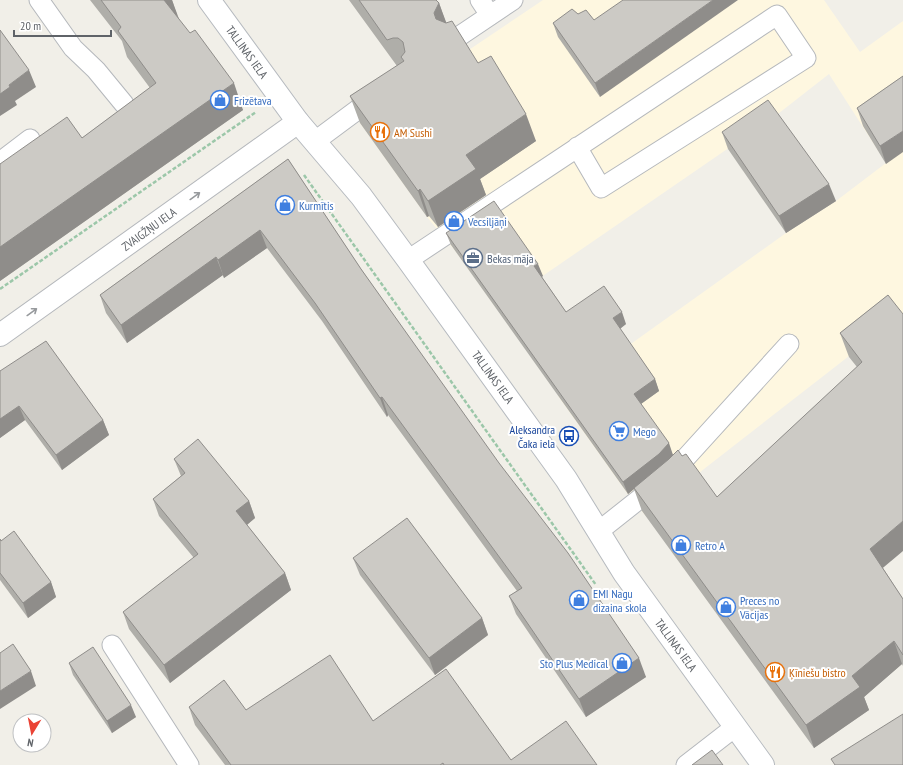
<svg xmlns="http://www.w3.org/2000/svg" width="903" height="765" viewBox="0 0 903 765" font-family="'PT Sans Narrow',sans-serif">
<style>
.commercial{fill:#fef7e0}
.lines{fill:none;stroke-linecap:round;stroke-linejoin:round}
.lane-casing{stroke:#b5b8bc;stroke-width:21}
.street-casing{stroke:#b5b8bc;stroke-width:24}
.secondary-casing{stroke:#b6babf;stroke-width:24}
.path{stroke:#9cc7a9;stroke-width:2.5;stroke-dasharray:4 2;stroke-linecap:butt}
.lane{stroke:#fff;stroke-width:19}
.street{stroke:#fff;stroke-width:22}
.secondary{stroke:#fff;stroke-width:22}
.wall{fill:#afaea9}
.shaded-wall{fill:#8f8d8a}
.building{fill:#cccac5;stroke:#8f8d8a}
.oneway{stroke:#979a9d}
.labels{text-anchor:middle;dominant-baseline:central;stroke-width:4;stroke-linejoin:round;paint-order:stroke}
.street-label{font-size:12px;fill:#5f6368;stroke:#fff}
.shop-label{font-size:12px;fill:#366cbe;stroke:#fff;text-anchor:start}
.food-label{font-size:12px;fill:#c56008;stroke:#fff;text-anchor:start}
.service-label{font-size:12px;fill:#4e5e75;stroke:#fff;text-anchor:start}
.transit-label{font-size:12px;fill:#164399;stroke:#fff;text-anchor:end}
</style>
<rect width="100%" height="100%" fill="#f1efe8"/>
<path class="commercial" d="M543,0h281l36,52 43,-31v293l-258,201 -13,-15 -74,-104 228,-163 50,-32 50,-38 -57,-89 -55,43 -278,191 -39,-55 -30,-36 -67,-94z"/>
<g class="lines">
<g class="lane-casing">
<g id="lane">
<path d="M39,0l34,48 23,22 28,34"/>
<path d="M480,0l10,15"/>
<path d="M455,39l58,-39"/>
<path d="M314,142l62,-46"/>
<path d="M0,162l30,-23"/>
<path d="M408,260l369,-245 29,43 -205,130 -24,-41"/>
<path d="M599,531l72,-57 118,-130"/>
<path d="M112,645l77,120"/>
<path d="M686,765l49,-38"/>
</g>
</g>
<g class="street-casing">
<path id="street" d="M0,335l298,-213"/>
</g>
<g class="secondary-casing">
<path id="secondary" d="M209,0l89,122 63,74 47,64 158,219 58,94 139,192"/>
</g>
<g class="path">
<path d="M304,175l292,410"/>
<path d="M0,289l256,-177"/>
</g>
<use href="#lane" class="lane"/>
<use href="#street" class="street"/>
<use href="#secondary" class="secondary"/>
</g>
<g class="wall">
<path d="M90,0h82l6,18 65,92 -243,171v-117l82,-26 68,-50 -23,-31 -5,-16z"/>
<path d="M349,0h87l3,3 7,20 32,40 58,78 -56,38 6,16 -48,32 -9,-11 -2,1 -67,-94 -10,-27 47,-30z"/>
<path d="M578,14l22,83 -42,-60 -5,-14z"/>
<path d="M903,76l-17,88 -23,-38 -6,-18z"/>
<path d="M722,132l114,69 -50,32 -58,-84z"/>
<path d="M288,159l73,110 285,408 -60,40 -70,-103 -7,-18 8,-5 -129,-176 -1,2 -65,-96 -55,-73 -43,30 -1,-3 -96,68 -21,-30 -6,-18z"/>
<path d="M446,233l97,43 -1,1 24,35 60,12 -6,5 35,50 4,12 -18,13 32,51 9,1 35,41 140,-130 -8,-10 -9,-24 48,-38 -5,273 20,31v67l-1,-2 -38,33 5,13 -55,38 -172,-237 -8,-22 -6,5 -177,-249z"/>
<path d="M0,371l103,49 6,15 -47,35 -37,-50 -25,18z"/>
<path d="M174,459l75,42 6,17 -8,7 38,48 6,17 -121,93 -41,-54 -6,-17 71,-54 -35,-42 -6,-17 28,-23z"/>
<path d="M0,539l51,43 5,15 -28,21 -28,-38z"/>
<path d="M353,558l129,60 6,17 -53,40 -75,-100z"/>
<path d="M69,663l67,54 -24,16 -39,-58z"/>
<path d="M189,707l57,3 127,11 138,39 86,5h-372l-30,-40z"/>
</g>
<g class="shaded-wall">
<path d="M163,0h9l7,19z"/>
<path d="M713,0h25l-138,97 -5,-14z"/>
<path d="M439,3l10,27 -5,9 -10,-26z"/>
<path d="M29,70l7,17 -21,14 2,4 -17,11v-22l9,-9z"/>
<path d="M234,83l9,27 -243,171v-34z"/>
<path d="M526,114l10,27 -56,38 6,16 -48,32 -10,-26 38,-46z"/>
<path d="M903,131v21l-17,12 -6,-18z"/>
<path d="M829,184l7,17 -50,32 -7,-17z"/>
<path d="M420,189l9,27 -2,1 -9,-26z"/>
<path d="M260,230l7,18 -43,30 -6,-18z"/>
<path d="M216,257l7,18 -96,68 -6,-18z"/>
<path d="M538,264l5,12 -4,2 -5,-12z"/>
<path d="M622,312l4,12 -9,7 -4,-13z"/>
<path d="M655,379l4,12 -21,15 -4,-12z"/>
<path d="M382,397l6,18 -1,2 -7,-19z"/>
<path d="M19,406l6,14 -25,18v-19z"/>
<path d="M103,420l6,15 -47,35 -6,-15z"/>
<path d="M669,443l4,12 -10,11 -29,22v1l-6,5 -5,-12z"/>
<path d="M249,501l6,17 -12,10 -7,-17z"/>
<path d="M903,521v30l-25,21 -8,-23z"/>
<path d="M285,573l6,17 -121,93 -6,-18z"/>
<path d="M51,582l5,15 -28,21 -5,-15z"/>
<path d="M482,618l6,17 -53,40 -6,-17z"/>
<path d="M894,641l8,23 -38,33 5,13 -55,38 -8,-23 46,-49z"/>
<path d="M639,658l7,19 -60,40 -7,-18z"/>
<path d="M31,671l5,15 -36,23v-18z"/>
<path d="M131,705l5,12 -24,16 -5,-12z"/>
</g>
<g class="building">
<path d="M101,0h63l26,33 5,-3 39,53 -234,164v-83l67,-47 15,21 74,-55 -38,-52 3,-4z"/>
<path d="M359,0h77l3,3 -5,10 2,6 10,4 6,-2 26,42 13,-7 35,58 -60,41 10,14 -48,32 -8,-12 -2,2 -68,-95 54,-35 -3,-4 4,-5 -2,-10 -5,-4h-5l-6,2z"/>
<path d="M623,0h90l-118,83 -42,-60 19,-14 6,5 8,-4 8,10z"/>
<path d="M0,30l29,40 -20,15 1,2 -10,7z"/>
<path d="M903,76v55l-23,15 -23,-38z"/>
<path d="M768,100l61,84 -50,32 -57,-84z"/>
<path d="M288,159l73,110 138,194 69,90 71,105 -60,41 -70,-103 13,-8 -140,-191 -2,1 -65,-95 -55,-73 -42,30 -2,-3 -95,68 -21,-30z"/>
<path d="M494,201l44,63 -4,2 32,46 38,-26 18,26 -9,6 42,61 -21,15 35,49 -10,11 -36,28 -177,-249z"/>
<path d="M888,295l15,19v207l-33,28 33,50v56l-9,-14 -42,35 8,11 -54,38 -172,-237 35,-29 9,-9 4,6 4,-2 31,43 145,-135 -22,-29z"/>
<path d="M46,341l57,79 -47,35 -37,-49 -19,13v-48z"/>
<path d="M198,439l51,62 -13,10 49,62 -121,92 -41,-53 75,-58 -45,-55 32,-26 -11,-14z"/>
<path d="M407,518l75,100 -53,40 -76,-100z"/>
<path d="M14,531l37,51 -28,21 -23,-30v-34l1,2z"/>
<path d="M13,644l18,27 -31,20v-38z"/>
<path d="M93,647l38,58 -24,16 -38,-58z"/>
<path d="M330,655l43,66 73,-52 65,91 55,-39 31,44h-153l-1,-2 -3,2h-209l-42,-58 35,-27 22,30z"/>
<path d="M903,714v51h-68l-4,-6z"/>
<path d="M712,750l11,15h-31z"/>
</g>
<defs><path id="oneway-shaft" d="M-6 0H5M1.5-3L5.5 0L1.5 3" fill="none" stroke-width="1.6" stroke-linecap="round" stroke-linejoin="round"/></defs>
<g class="oneway">
<use href="#oneway-shaft" transform="translate(195 196) rotate(-36)"/>
<use href="#oneway-shaft" transform="translate(32 312) rotate(-36)"/>
</g>
<defs>
<g id="shop-ring" transform="scale(1)"><circle r="9.5" fill="#fff" stroke="#3f7fe0" stroke-width="1.5"/><path d="M-5-2.5h2.3a2.7 3.5 0 0 1 5.4 0H5L5.5 6h-11ZM-1.5-2.5h3a1.5 2.3 0 0 0-3 0Z" fill="#3f7fe0"/></g>
<g id="restaurant-ring" transform="scale(1)"><circle r="9.5" fill="#fff" stroke="#e8710a" stroke-width="1.5"/><path d="M-5-6h1v4h1v-4h1v4h1v-4h1v5L-1.5 .5V6h-2V.5L-5-1ZM5-6V6H3V1.5H1.5Q1.5-4 5-6Z" fill="#e8710a"/></g>
<g id="office-ring" transform="scale(1)"><circle r="9.5" fill="#fff" stroke="#5c6f8a" stroke-width="1.5"/><path d="M-6-3h4V-5.5h4V-3h4V5H-6ZM-1-4.5V-3h2v-1.5ZM-6 0V1H6V0Z" fill="#5c6f8a"/></g>
<g id="supermarket-ring" transform="scale(1)"><circle r="9.5" fill="#fff" stroke="#3f7fe0" stroke-width="1.5"/><path d="M-6-5.5h2.5l.6 2H6L4.5 2H-2.5L-4.4-4H-6ZM-1.5 3.2a1.3 1.3 0 1 0 .1 0ZM3 3.2a1.3 1.3 0 1 0 .1 0Z" fill="#3f7fe0"/></g>
<g id="bus-ring" transform="scale(1)"><circle r="9.5" fill="#fff" stroke="#1a4fb4" stroke-width="1.5"/><path d="M-5-6H5V4H4V6H2V4H-2V6H-4V4H-5ZM-3.5-4V0h7V-4ZM-3.5 1.2v1.5H-2V1.2ZM2 1.2v1.5H3.5V1.2Z" fill="#1a4fb4"/></g>
</defs>
<g fill-rule="evenodd">
<use href="#shop-ring" x="220" y="100"/>
<use href="#restaurant-ring" x="380" y="132"/>
<use href="#shop-ring" x="285" y="205"/>
<use href="#shop-ring" x="454" y="221"/>
<use href="#office-ring" x="473" y="258"/>
<use href="#supermarket-ring" x="619" y="431"/>
<use href="#bus-ring" x="569" y="436"/>
<use href="#shop-ring" x="681" y="545"/>
<use href="#shop-ring" x="579" y="600"/>
<use href="#shop-ring" x="726" y="607"/>
<use href="#shop-ring" x="622" y="663"/>
<use href="#restaurant-ring" x="775" y="672"/>
</g>
<g class="labels">
<g class="street-label">
<text transform="translate(247 52) rotate(54)">TALLINAS IELA</text>
<text transform="translate(149 229) rotate(-36)">ZVAIGŽŅU IELA</text>
<text transform="translate(493 377) rotate(54)">TALLINAS IELA</text>
<text transform="translate(676 645) rotate(54)">TALLINAS IELA</text>
</g>
<g class="shop-label">
<text x="234" y="100">Frizētava</text>
<text x="299" y="205">Kurmītis</text>
<text x="468" y="221">Vecsiljāņi</text>
<text x="633" y="431">Mego</text>
<text x="695" y="545">Retro A</text>
<text x="593" y="593">EMI Nagu<tspan x="593" dy="14">dizaina skola</tspan></text>
<text x="740" y="600">Preces no<tspan x="740" dy="14">Vācijas</tspan></text>
<text x="608" y="663" text-anchor="end">Sto Plus Medical</text>
</g>
<g class="food-label">
<text x="394" y="132">AM Sushi</text>
<text x="789" y="672">Ķīniešu bistro</text>
</g>
<g class="service-label">
<text x="487" y="258">Bekas māja</text>
</g>
<g class="transit-label">
<text x="555" y="429">Aleksandra<tspan x="555" dy="14">Čaka iela</tspan></text>
</g>
</g>
<g transform="translate(32 733) rotate(190)"><circle r="19" fill="#ffffff" stroke="#bfc1c3"/>
<path d="M0-3L7 15L0 10L-7 15Z" fill="#ea4335"/>
<text y="-6" font-size="11" font-weight="bold" text-anchor="middle" fill="#5f6368">N</text>
</g>
<path d="M14 30v6h97v-6" fill="none" stroke="#5f6368" stroke-width="2"/>
<text x="20" y="30" font-size="12" fill="#5f6368" stroke="#ffffff" stroke-width="3" paint-order="stroke">20 m</text>
</svg>
